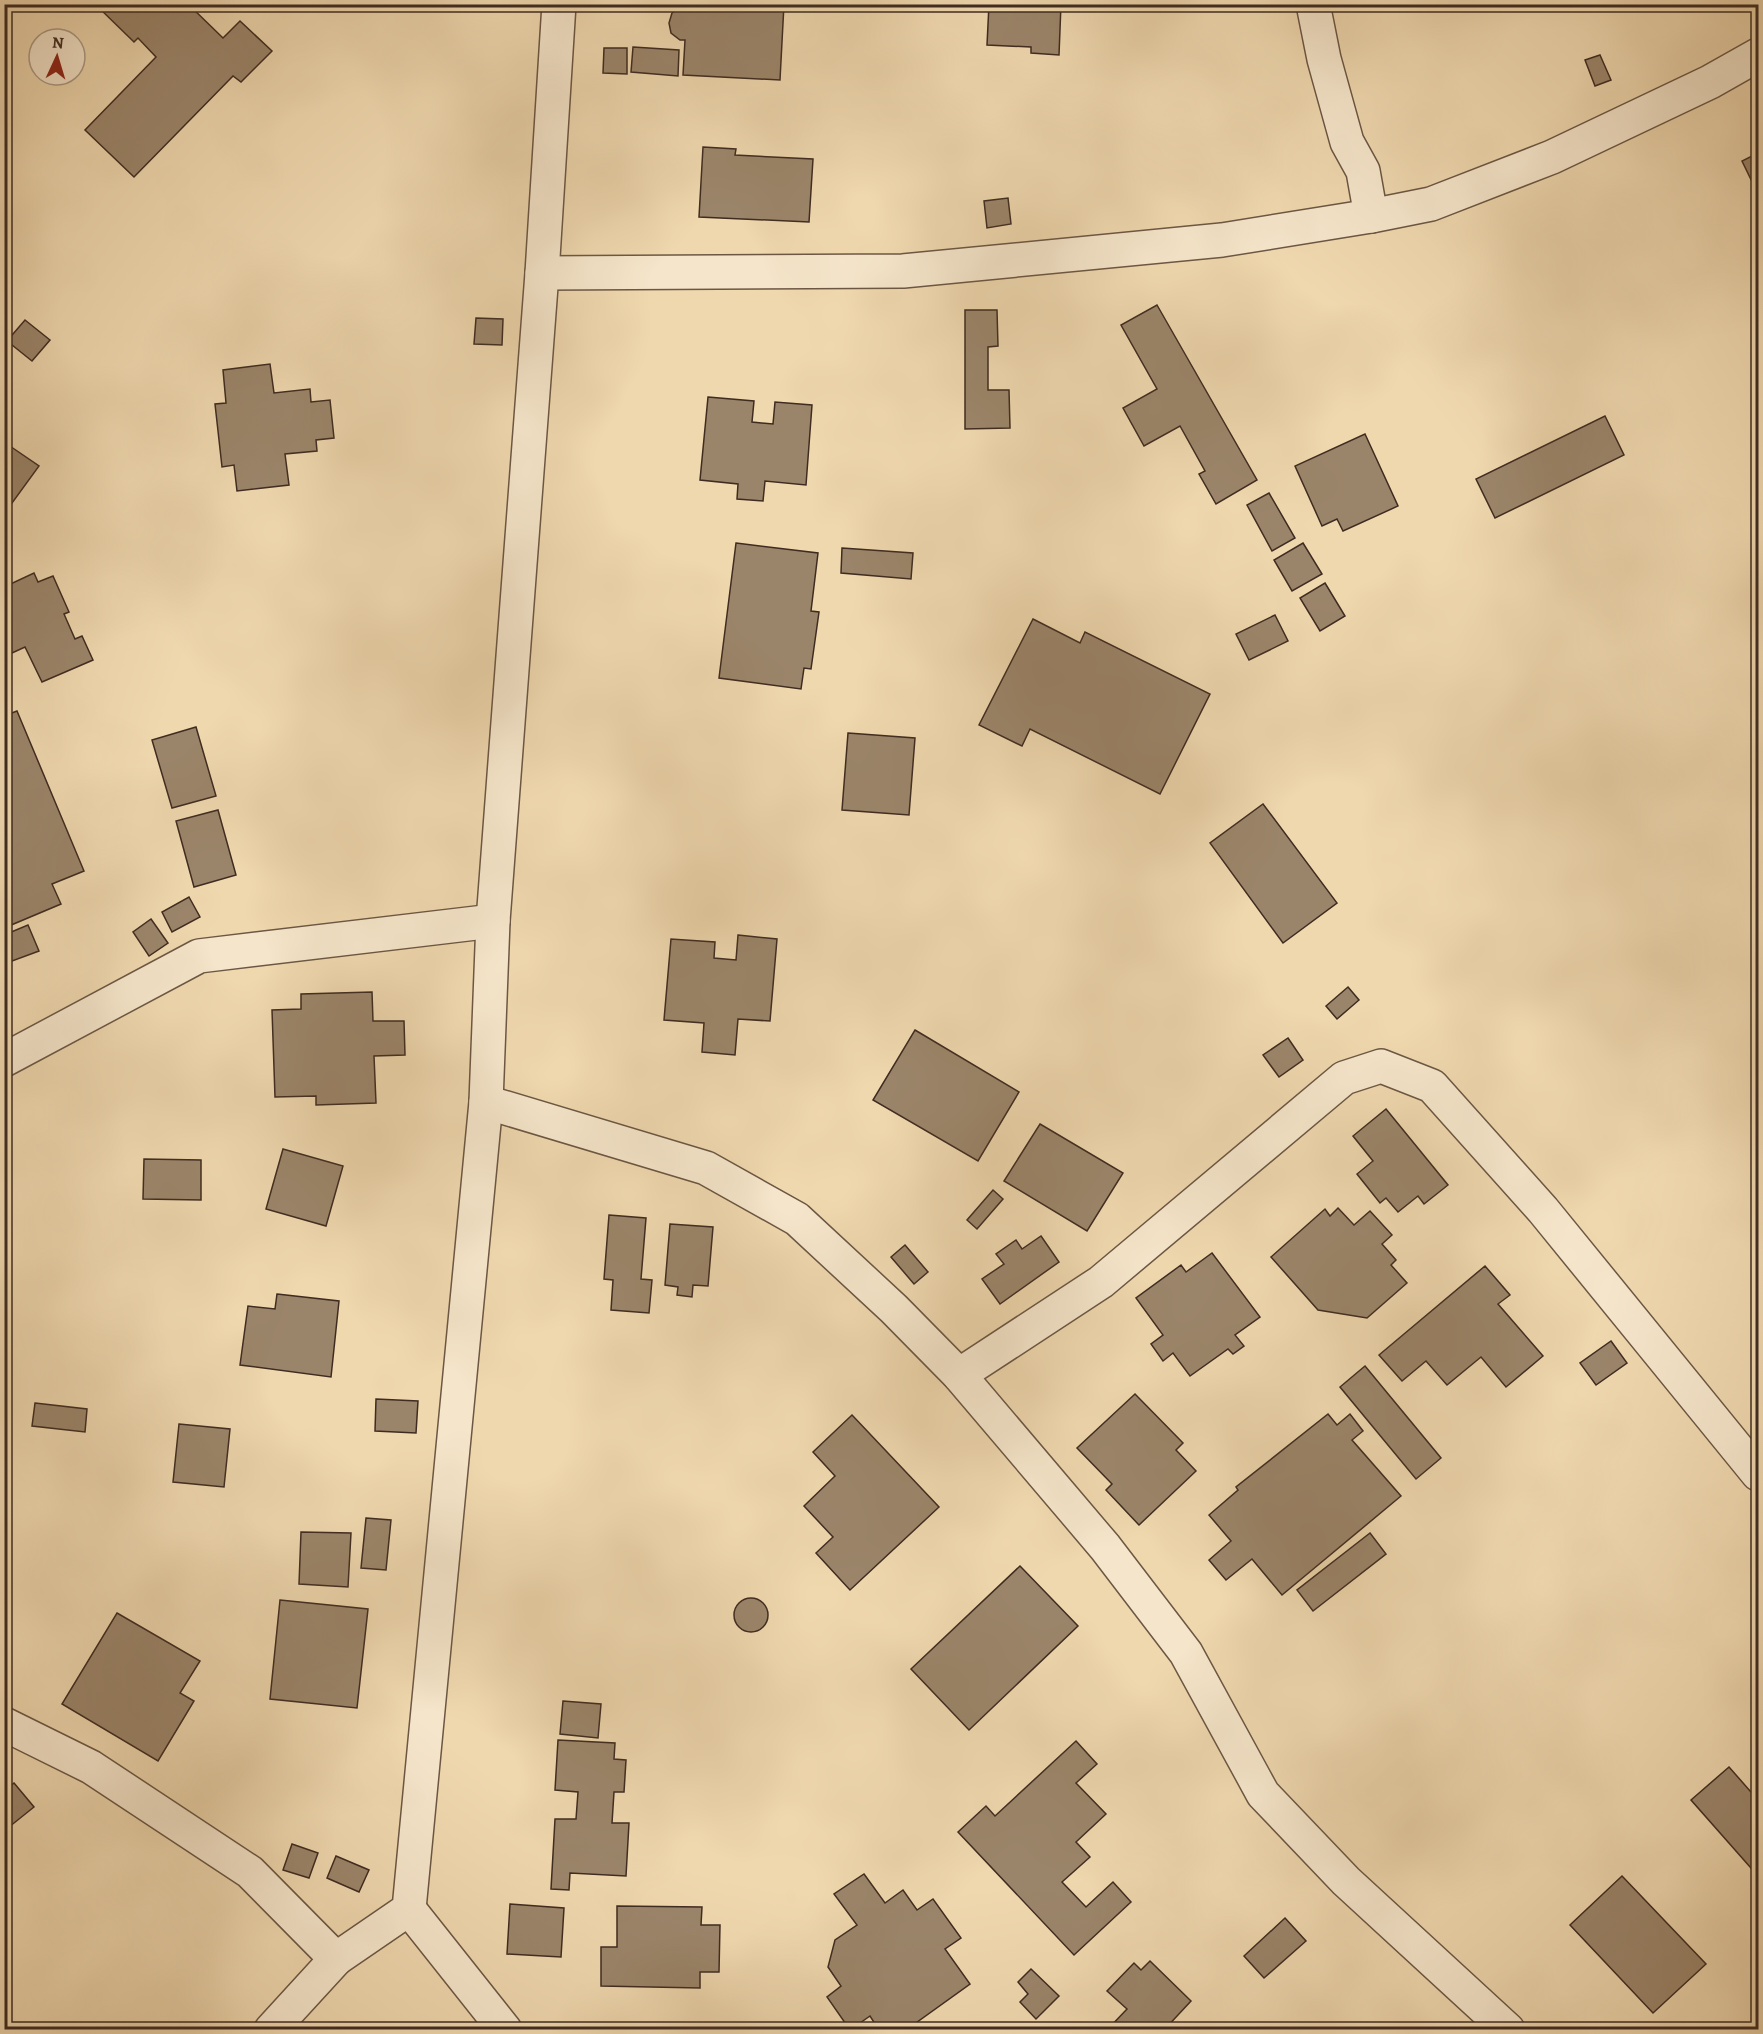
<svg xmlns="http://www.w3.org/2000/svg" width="1763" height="2034" viewBox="0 0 1763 2034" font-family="Alegreya,serif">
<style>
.building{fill:#9b856a;stroke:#3f2c21;stroke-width:1.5}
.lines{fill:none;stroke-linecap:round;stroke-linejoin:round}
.minor-casing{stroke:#6b5744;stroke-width:36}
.minor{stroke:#f5e5ca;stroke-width:33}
</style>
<rect width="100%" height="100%" fill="#efd7ae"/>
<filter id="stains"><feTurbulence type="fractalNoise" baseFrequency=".00333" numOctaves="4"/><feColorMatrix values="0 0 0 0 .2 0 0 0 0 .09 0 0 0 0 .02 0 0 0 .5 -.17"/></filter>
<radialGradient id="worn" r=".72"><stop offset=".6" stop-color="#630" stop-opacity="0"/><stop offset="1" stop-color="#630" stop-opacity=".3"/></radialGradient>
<g class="building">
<path d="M95,4h93l35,34 17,-17 32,30 -31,31 -8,-6 -99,101 -49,-47 71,-73 -18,-19 -4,4z"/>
<path d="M687,4h97l-4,76 -97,-5 2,-35h-5l-9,-7 -2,-10 3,-10 9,-6h6z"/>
<path d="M989,4h72l-2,51 -28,-2v-6l-44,-2z"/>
<path d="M633,47l46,3 -1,26 -47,-4z"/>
<path d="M604,48h23v26l-24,-1z"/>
<path d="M1600,55l11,25 -16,6 -10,-26z"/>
<path d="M703,147l33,2 -1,6 78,4 -4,63 -110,-5z"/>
<path d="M1758,153v41l-16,-33z"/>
<path d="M1008,198l3,26 -24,4 -3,-27z"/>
<path d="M1157,305l100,175 -41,24 -17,-30 6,-3 -25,-45 -36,20 -21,-38 34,-19 -36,-64z"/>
<path d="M965,310h32l1,36 -10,1v43h21l1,38 -45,1z"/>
<path d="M476,318l27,1 -1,26 -28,-1z"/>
<path d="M25,320l25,20 -18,21 -25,-20z"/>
<path d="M270,364l4,29 36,-4 1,13 19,-2 4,38 -18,2 1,11 -32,3 4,31 -52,6 -3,-26 -12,2 -7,-63 11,-1 -3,-33z"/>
<path d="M708,397l46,4 -2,21 21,2 2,-22 37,3 -6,80 -41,-4 -2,20 -26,-2 1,-15 -38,-4z"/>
<path d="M1605,416l19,39 -129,63 -19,-39z"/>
<path d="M1365,434l33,72 -55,25 -6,-12 -15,7 -27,-60z"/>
<path d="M4,442l35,24 -35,48z"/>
<path d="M1269,493l26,45 -23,13 -25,-46z"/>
<path d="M736,543l82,10 -7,58 8,1 -8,57 -7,-1 -3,21 -82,-11z"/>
<path d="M1303,543l19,31 -30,17 -18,-31z"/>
<path d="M842,548l71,5 -2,26 -70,-6z"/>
<path d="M34,573l4,9 15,-6 16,36 -5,2 11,25 7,-3 11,24 -51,22 -17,-35 -13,6 -8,-17v-23l5,-2 -5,-10v-14z"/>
<path d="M1325,583l20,33 -25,15 -20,-33z"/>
<path d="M1275,615l13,26 -39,19 -13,-26z"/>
<path d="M1033,619l47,24 5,-11 125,62 -50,100 -130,-65 -8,17 -43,-21z"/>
<path d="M17,711l67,160 -32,13 9,20 -57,24v-212z"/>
<path d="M196,727l20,69 -44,12 -20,-68z"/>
<path d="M848,733l67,5 -6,77 -67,-5z"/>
<path d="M1263,804l74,99 -54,40 -73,-100z"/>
<path d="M218,810l18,65 -42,12 -18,-66z"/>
<path d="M189,897l11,20 -28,15 -10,-20z"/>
<path d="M151,919l17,24 -19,13 -16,-24z"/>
<path d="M28,925l11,26 -35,13v-29z"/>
<path d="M738,935l39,4 -7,82 -32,-2 -3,36 -33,-3 2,-29 -40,-3 7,-81 44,3 -1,16 22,2z"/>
<path d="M1348,987l11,13 -22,19 -11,-13z"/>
<path d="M372,992l1,29h31l1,34 -31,1 2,47 -60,2v-9l-41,1 -3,-87 29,-1v-15z"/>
<path d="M915,1030l104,62 -41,69 -105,-61z"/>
<path d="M1288,1038l15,22 -24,17 -16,-22z"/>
<path d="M1386,1109l62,76 -24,19 -6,-8 -20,16 -12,-14 -6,5 -23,-29 16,-13 -20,-25z"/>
<path d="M1040,1124l83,49 -36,58 -83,-50z"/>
<path d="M283,1149l60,17 -17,60 -60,-17z"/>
<path d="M144,1159l57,1v40l-58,-1z"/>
<path d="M993,1190l10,9 -26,30 -10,-9z"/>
<path d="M1338,1208l16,17 16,-14 22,24 -10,9 14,16 -5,5 16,18 -40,35 -49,-8 -47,-53 54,-48 5,7z"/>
<path d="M609,1215l37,3 -5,61 11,1 -3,33 -38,-3 2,-30 -9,-1z"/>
<path d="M670,1224l43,3 -5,59 -15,-1 -1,12 -15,-2 1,-8 -13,-2z"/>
<path d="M1041,1236l18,26 -59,42 -18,-25 22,-15 -8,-10 20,-14 6,9z"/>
<path d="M905,1245l23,27 -14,12 -23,-27z"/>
<path d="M1212,1253l48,64 -25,18 9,11 -11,8 -5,-5 -38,27 -17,-23 -10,8 -12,-17 12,-9 -27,-37 45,-33 5,7z"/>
<path d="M1485,1266l25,29 -12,9 45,52 -37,31 -25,-30 -34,28 -21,-24 -24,20 -23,-26z"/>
<path d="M277,1294l62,7 -8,76 -91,-12 8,-59 27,3z"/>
<path d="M1611,1341l16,22 -31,22 -16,-22z"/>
<path d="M1365,1366l76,92 -25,21 -76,-92z"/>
<path d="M1135,1394l48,49 -7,7 20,21 -57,54 -33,-35 6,-6 -35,-36z"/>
<path d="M376,1399l42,2 -2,32 -41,-2z"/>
<path d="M35,1403l52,6 -2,23 -53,-6z"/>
<path d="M1328,1414l9,11 13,-11 13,17 -11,9 49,56 -119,99 -30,-36 -26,21 -17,-20 22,-19 -22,-26 29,-25 -2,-3z"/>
<path d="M852,1415l87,92 -89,83 -34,-37 17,-16 -29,-31 31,-30 -22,-24z"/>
<path d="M179,1424l51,5 -6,58 -51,-5z"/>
<path d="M366,1518l25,2 -5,50 -25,-2z"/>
<path d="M301,1532l50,1 -3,54 -49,-3z"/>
<path d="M1370,1533l16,21 -73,57 -16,-21z"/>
<path d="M1020,1566l58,60 -109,104 -58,-61z"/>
<circle cx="751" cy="1615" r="17"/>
<path d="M280,1600l88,9 -11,99 -87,-9z"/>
<path d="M117,1613l83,48 -20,32 14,8 -36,60 -96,-57z"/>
<path d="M563,1701l38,3 -3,34 -38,-4z"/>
<path d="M558,1740l57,3 -1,16 12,1 -2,32h-10l-2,31h17l-3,53 -56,-3 -1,17 -18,-1 4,-70h21l2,-27 -23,-2z"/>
<path d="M1076,1741l21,23 -21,19 30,31 -30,28 14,15 -28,25 24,25 27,-25 18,20 -57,53 -116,-123 28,-26 9,10z"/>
<path d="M1729,1767l29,33v76l-67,-76z"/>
<path d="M14,1783l20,24 -30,24v-40z"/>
<path d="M292,1844l26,9 -9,25 -26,-8z"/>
<path d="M336,1856l33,14 -10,22 -32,-14z"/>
<path d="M864,1874l21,29 18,-13 14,20 16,-11 28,39 -16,11 25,35 -64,46h-27l-9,-14 -20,14 -23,-33 14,-11 -13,-19 7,-27 22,-15 -23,-31z"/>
<path d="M1622,1876l84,88 -53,49 -83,-88z"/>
<path d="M510,1904l54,4 -3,49 -54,-3z"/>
<path d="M617,1906l85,1 -1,18h19l-1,47h-19v16l-99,-2v-39h16z"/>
<path d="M1285,1918l21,23 -42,37 -20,-22z"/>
<path d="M1150,1961l41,40 -27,29h-57l20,-21 -20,-18 27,-28 7,7z"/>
<path d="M1031,1969l28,27 -23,23 -16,-17 8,-8 -10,-12z"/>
<path d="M364,2023l4,7h-13z"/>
</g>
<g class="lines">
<g class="minor-casing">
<g id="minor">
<path d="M1313,4l11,55 23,83 16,29 8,45"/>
<path d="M542,273l361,-2 319,-31 149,-24 60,-12 121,-47 158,-75 48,-27"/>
<path d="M4,1060l195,-104 294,-35"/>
<path d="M486,1102l220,66 91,51 97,90 65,66 146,172 81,106 77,141 83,87 162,149"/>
<path d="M959,1375l142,-93 243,-204 37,-12 51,20 111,124 215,264"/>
<path d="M4,1724l87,43 159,105 86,87 73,-50 77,-807 7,-181 49,-648 17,-269"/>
<path d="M409,1909l96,121"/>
<path d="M271,2030l65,-71"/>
</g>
</g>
<use href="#minor" class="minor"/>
</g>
<rect width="1763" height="2034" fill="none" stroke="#efd7ae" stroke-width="24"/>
<rect x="6" y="6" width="1751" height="2022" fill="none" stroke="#3f2c21" stroke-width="3"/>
<rect x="12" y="12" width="1739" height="2010" fill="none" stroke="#3f2c21" stroke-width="1.5"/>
<g transform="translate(57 57) rotate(4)"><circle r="28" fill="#f5e5ca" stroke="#ac9b86" stroke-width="1.5"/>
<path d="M0-4.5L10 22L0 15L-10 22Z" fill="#8f2418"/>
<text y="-9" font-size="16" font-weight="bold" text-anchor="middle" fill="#3f2c21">N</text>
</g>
<rect width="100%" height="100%" filter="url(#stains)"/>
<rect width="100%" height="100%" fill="url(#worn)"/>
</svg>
